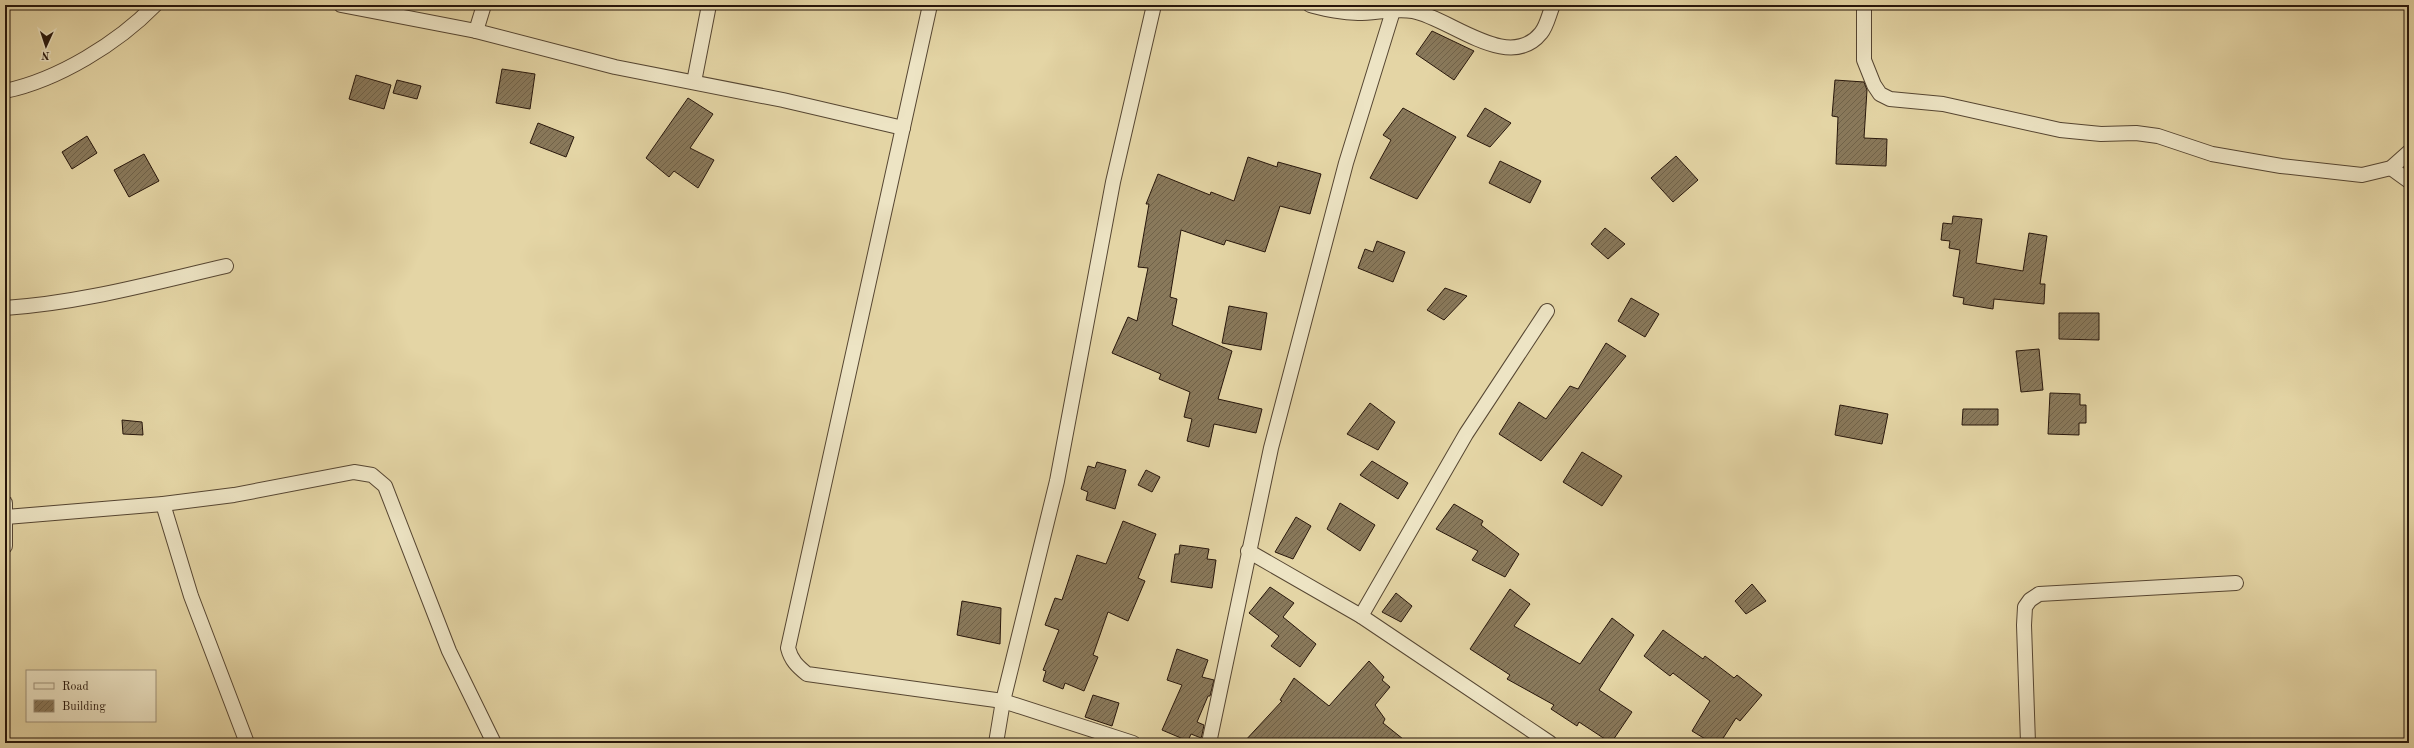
<svg xmlns="http://www.w3.org/2000/svg" width="2414" height="748" viewBox="0 0 2414 748" font-family="'Old Standard TT',serif">
<style>
.building{fill:url(#building-hatch);stroke:#27160b}
.lines{fill:none;stroke-linecap:round;stroke-linejoin:round}
.minor-casing{stroke:#564632;stroke-width:16}
.minor{stroke:#ede4c4;stroke-width:14}
</style>
<defs>
<pattern id="building-hatch" width="6" height="6" patternUnits="userSpaceOnUse"><rect width="6" height="6" fill="#89795b"/><path d="M-1 1l2-2M0 6l6-6M5 7l2-2" fill="none" stroke="#706249"/></pattern>
</defs>
<rect width="100%" height="100%" fill="#e4d5a5"/>
<filter id="stains"><feTurbulence type="fractalNoise" baseFrequency=".005" numOctaves="4"/><feColorMatrix values="0 0 0 0 .2 0 0 0 0 .09 0 0 0 0 .02 0 0 0 .5 -.17"/></filter>
<radialGradient id="worn" r=".72"><stop offset=".6" stop-color="#630" stop-opacity="0"/><stop offset="1" stop-color="#630" stop-opacity=".3"/></radialGradient>
<g class="building">
<path d="M1432,31l42,20 -20,29 -38,-26z"/>
<path d="M502,69l33,5 -5,35 -34,-6z"/>
<path d="M356,75l35,10 -7,24 -35,-10z"/>
<path d="M397,80l24,6 -4,13 -24,-6z"/>
<path d="M1835,80l29,2 3,8 -3,48 23,1 -1,27 -50,-2 2,-47 -6,-1z"/>
<path d="M688,98l25,16 -23,34 24,12 -16,28 -24,-17 -5,6 -23,-19z"/>
<path d="M1403,108l53,29 -39,62 -47,-21 21,-38 -8,-5z"/>
<path d="M1485,108l26,15 -21,24 -23,-11z"/>
<path d="M538,123l36,14 -8,20 -36,-14z"/>
<path d="M87,136l10,17 -25,16 -10,-17z"/>
<path d="M144,154l15,27 -30,16 -15,-27z"/>
<path d="M1676,156l22,24 -25,22 -22,-24z"/>
<path d="M1248,157l29,10 1,-5 43,12 -11,40 -30,-8 -15,46 -39,-12 -2,5 -43,-15 -11,67 7,2 -5,26 60,26 -14,48 44,10 -6,24 -42,-9 -5,23 -22,-6 5,-22 -8,-2 6,-25 -31,-13 2,-5 -49,-21 16,-36 9,4 11,-53 -10,-1 11,-63h-3l12,-30 52,21 1,-3 23,9z"/>
<path d="M1500,161l41,20 -11,22 -41,-20z"/>
<path d="M1953,216l29,3 -6,44 47,8 6,-38 18,3 -7,48h5l-1,20 -50,-5 -1,10 -30,-5 1,-6 -11,-2 7,-46 -11,-2 1,-7 -9,-1 2,-17 9,1z"/>
<path d="M1605,228l20,16 -17,15 -17,-15z"/>
<path d="M1377,241l28,11 -12,30 -35,-14 7,-19 8,3z"/>
<path d="M1445,288l22,8 -23,24 -17,-10z"/>
<path d="M1631,298l28,16 -14,23 -27,-16z"/>
<path d="M1229,306l38,7 -6,37 -39,-7z"/>
<path d="M2059,313h40v27l-40,-1z"/>
<path d="M1606,343l20,13 -85,105 -42,-27 20,-32 27,17 24,-33 8,3z"/>
<path d="M2039,349l4,41 -22,2 -5,-41z"/>
<path d="M2050,393l30,1v11h6v18h-7v12l-31,-1z"/>
<path d="M1370,403l25,19 -17,28 -31,-16z"/>
<path d="M1840,405l48,9 -6,30 -47,-9z"/>
<path d="M1963,409h35v16h-36z"/>
<path d="M122,420l20,2 1,13 -20,-1z"/>
<path d="M1582,452l40,24 -20,30 -39,-24z"/>
<path d="M1372,461l36,22 -10,16 -38,-24z"/>
<path d="M1097,462l29,8 -11,39 -29,-9 2,-8 -7,-3 7,-23 7,2z"/>
<path d="M1146,470l14,7 -8,15 -14,-7z"/>
<path d="M1340,503l35,22 -15,26 -33,-22z"/>
<path d="M1454,504l29,17 -2,4 38,29 -14,23 -33,-17 6,-9 -42,-22z"/>
<path d="M1296,517l15,9 -18,33 -18,-7z"/>
<path d="M1123,521l33,13 -18,44 7,3 -17,40 -20,-9 -15,43 5,2 -14,34 -19,-8 -2,6 -20,-8 3,-10 -3,-1 16,-40 -14,-5 10,-27 7,2 15,-45 29,9z"/>
<path d="M1180,545l29,4 -2,10 9,1 -4,28 -41,-6 4,-28h4z"/>
<path d="M1752,584l14,17 -20,13 -11,-13z"/>
<path d="M1270,587l24,16 -11,14 33,27 -16,23 -29,-21 8,-10 -30,-23z"/>
<path d="M1510,589l20,15 -16,22 66,38 32,-46 22,17 -35,55 33,22 -21,31 -32,-21 -2,4 -26,-17 3,-4 -47,-26 3,-4 -40,-26z"/>
<path d="M1396,593l16,13 -11,16 -19,-10z"/>
<path d="M962,601l39,7 -1,36 -43,-9z"/>
<path d="M1663,630l40,29 2,-3 29,22 3,-3 25,20 -22,26 -4,-3 -16,25h-8l-20,-12 18,-30 -37,-28 -3,3 -26,-20z"/>
<path d="M1177,649l31,11 -6,17 12,3 -4,16h-2l-11,26 7,3 -2,10 -1,3 -10,-4 -3,7 -26,-11 20,-45 -15,-5z"/>
<path d="M1369,661l15,16 -2,3 8,7 -15,18 10,14 -2,4 25,20h-165l39,-42 -2,-1 14,-22 35,28z"/>
<path d="M1093,695l26,8 -7,23 -27,-9z"/>
</g>
<g class="lines">
<g class="minor-casing">
<g id="minor">
<path d="M341,5l135,26 139,36 168,33 120,28"/>
<path d="M930,5l-142,643c3,12 9,18 19,26l196,27 130,42"/>
<path d="M1310,5c16,4 31,8 48,8 18,0 37,-5 55,-2 37,7 96,62 128,22 6,-7 8,-19 12,-28"/>
<path d="M1864,5v55l10,25 6,9 10,5 53,5 117,26 41,4 35,-1 22,3 54,18 69,12 81,9 29,-7 18,-16"/>
<path d="M476,31l8,-26"/>
<path d="M694,82l15,-77"/>
<path d="M5,91c53,-11 113,-48 150,-86"/>
<path d="M2391,168l18,13"/>
<path d="M5,308c76,-5 147,-25 221,-42"/>
<path d="M5,503v43"/>
<path d="M163,504l28,92 56,147"/>
<path d="M6,517l157,-13 71,-9 120,-23 18,3 13,11 64,165 45,92"/>
<path d="M1248,551l113,65 189,127"/>
<path d="M1361,616l105,-182 81,-123"/>
<path d="M996,743l7,-42 54,-220 56,-299 41,-177"/>
<path d="M1209,743l62,-295 75,-285 47,-152"/>
<path d="M2028,743l-4,-118 1,-18 5,-7 9,-6 197,-11"/>
</g>
</g>
<use href="#minor" class="minor"/>
</g>
<rect width="2414" height="748" fill="none" stroke="#e4d5a5" stroke-width="20"/>
<rect x="6" y="6" width="2402" height="736" fill="none" stroke="#27160b" stroke-width="2"/>
<rect x="10" y="10" width="2394" height="728" fill="none" stroke="#27160b"/>
<rect x="26" y="670" width="130" height="52" fill="#ede4c4" stroke="#9e927a"/>
<rect x="34" y="683" width="20" height="6" fill="#ede4c4" stroke="#9e927a"/>
<text x="62" y="690" font-size="12" fill="#27160b">Road</text>
<rect x="34" y="700" width="20" height="12" fill="url(#building-hatch)" stroke="#9e927a"/>
<text x="62" y="710" font-size="12" fill="#27160b">Building</text>
<g transform="translate(46 46) rotate(183)" stroke="#ede4c4" stroke-width="3" paint-order="stroke">
<path d="M0-3L7 15L0 10L-7 15Z" fill="#27160b"/>
<text y="-6" font-size="11" font-weight="bold" text-anchor="middle" fill="#27160b">N</text>
</g>
<rect width="100%" height="100%" filter="url(#stains)"/>
<rect width="100%" height="100%" fill="url(#worn)"/>
</svg>
